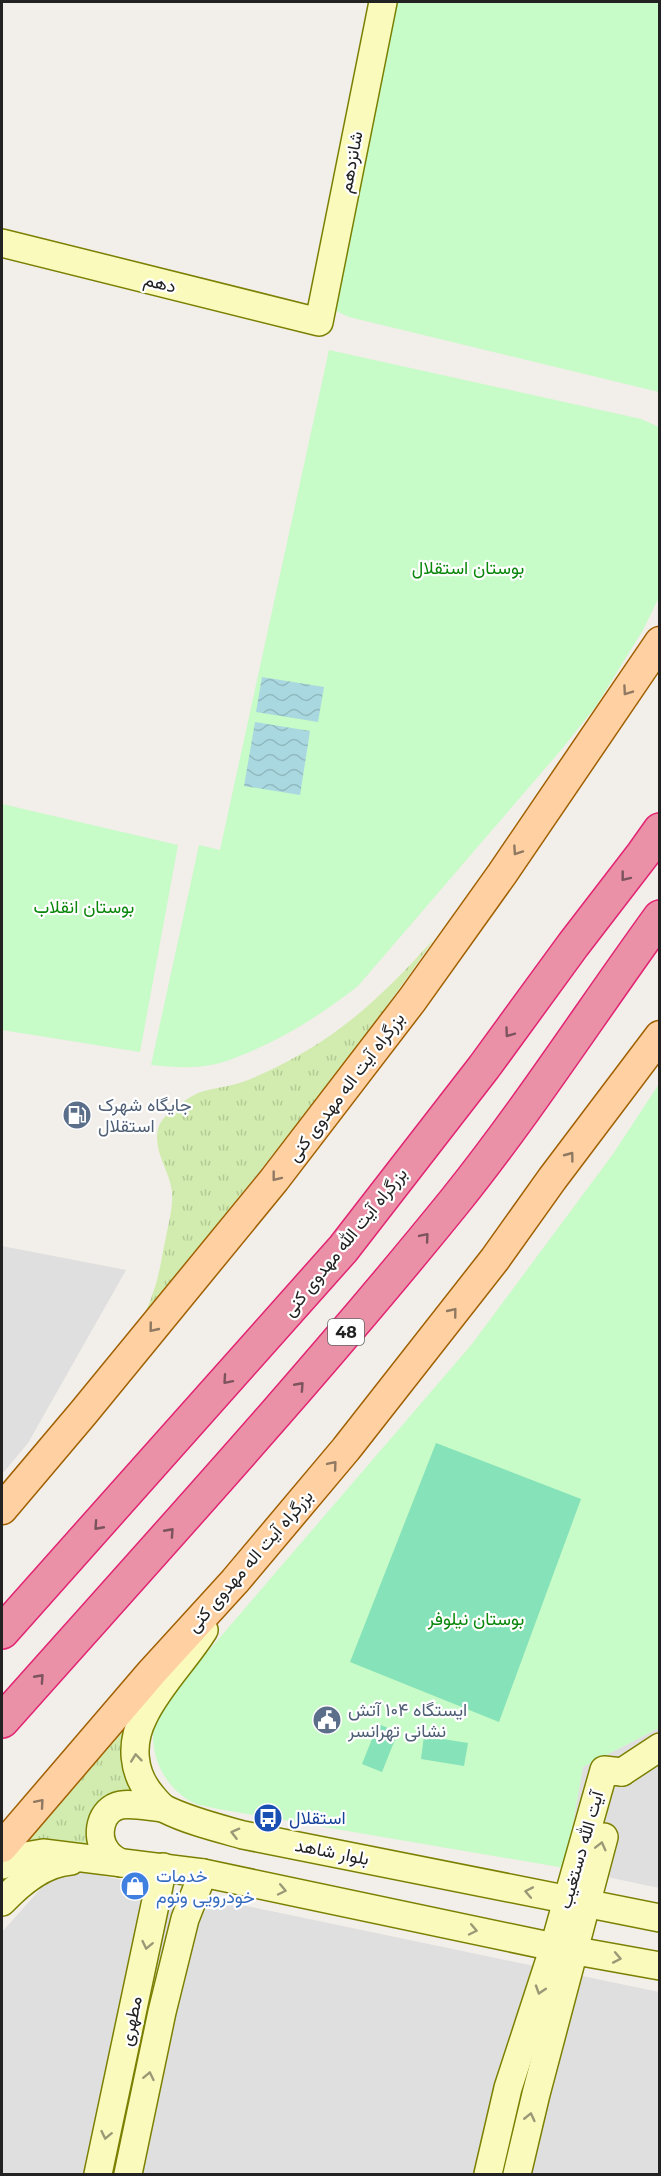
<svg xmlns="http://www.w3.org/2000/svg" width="661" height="2176" viewBox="0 0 661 2176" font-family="Montserrat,Vazirmatn,sans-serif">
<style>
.residential{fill:#e0dfdf}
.grass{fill:url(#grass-tufts)}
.park{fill:#c7fbc7}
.pitch{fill:#86e2b8}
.water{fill:url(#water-waves)}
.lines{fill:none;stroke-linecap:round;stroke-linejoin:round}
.secondary-casing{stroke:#7b8002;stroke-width:30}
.primary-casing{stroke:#a06000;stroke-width:33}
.highway-casing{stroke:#e12573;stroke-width:36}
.secondary{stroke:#fbfabd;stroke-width:27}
.primary{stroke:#fed0a2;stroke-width:30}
.highway{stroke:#ea90a7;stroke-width:33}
.oneway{stroke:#907962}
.oneway2{stroke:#7c545e}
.oneway3{stroke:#997}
.labels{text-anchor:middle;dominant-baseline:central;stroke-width:4.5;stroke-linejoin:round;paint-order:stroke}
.shield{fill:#fff;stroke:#646464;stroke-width:1.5}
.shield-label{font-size:16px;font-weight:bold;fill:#222}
.street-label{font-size:18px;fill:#222;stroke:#fff}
.park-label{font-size:18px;fill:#09870a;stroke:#fff}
.service-label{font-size:18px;fill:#4e5e75;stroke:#fff;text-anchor:start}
.transit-label{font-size:18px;fill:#164399;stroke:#fff;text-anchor:start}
.shop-label{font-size:18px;fill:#366cbe;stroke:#fff;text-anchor:start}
</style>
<defs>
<pattern id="grass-tufts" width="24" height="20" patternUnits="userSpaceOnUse" patternTransform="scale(1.5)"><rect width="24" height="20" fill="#d1ecae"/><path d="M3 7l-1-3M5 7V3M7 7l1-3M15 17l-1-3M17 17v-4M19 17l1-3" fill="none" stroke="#b3ca95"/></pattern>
<pattern id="water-waves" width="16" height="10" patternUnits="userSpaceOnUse" patternTransform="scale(1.5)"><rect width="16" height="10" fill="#a9d8e0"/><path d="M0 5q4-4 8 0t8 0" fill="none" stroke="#91b9c0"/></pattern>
</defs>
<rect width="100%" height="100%" fill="#f2eee9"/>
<g class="residential">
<path d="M2,1246l124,24 -98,173 -26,31z"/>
<path d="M659,1728v160l-94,-20 18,-101z"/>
<path d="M60,1867l599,125v182h-657v-242z"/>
</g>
<g class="grass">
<path d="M434,939c-90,132 -194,255 -292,380 4,-9 9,-19 12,-29 6,-17 8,-36 12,-53 3,-15 7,-30 6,-45 -2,-22 -21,-42 -13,-66 4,-12 33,-32 45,-35 17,-4 33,-6 49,-13 79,-34 124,-76 181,-139z"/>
<path d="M138,1712l4,85c-10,0 -25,-3 -34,0 -16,5 -24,24 -22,39 1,6 5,12 7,17l-86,3z"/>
</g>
<g class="park">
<path d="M393,2h266v390l-310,-75 -11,-5 -5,-6z"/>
<path d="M329,350l312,69 18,8v170l-16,33 -47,76 -35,44 -203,236c-36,28 -73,52 -116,69 -8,3 -17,7 -26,9 -22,5 -44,3 -65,1l48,-220 21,5z"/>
<path d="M2,804l176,41 -38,207 -138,-22z"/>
<path d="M659,1084v644l-76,39 -18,101 -347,-59c-7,-2 -16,-3 -22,-5 -29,-13 -47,-46 -42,-77 2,-7 6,-15 8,-22l310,-361 141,-190z"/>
</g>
<g class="pitch">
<path d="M436,1443l145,56 -82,223 -149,-60z"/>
<path d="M378,1724l20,8 -16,40 -20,-8z"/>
<path d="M424,1736l44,7 -4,23 -43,-7z"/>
</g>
<g class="water">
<path d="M262,677l62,10 -6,35 -62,-10z"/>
<path d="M255,722l55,9 -10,64 -56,-9z"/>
</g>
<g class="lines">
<g class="secondary-casing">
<g id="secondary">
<path d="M2,243l317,79 64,-320"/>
<path d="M204,1630c-18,29 -45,55 -60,86 -14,27 -12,57 8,80 4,5 8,10 13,13 24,12 53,19 78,26l417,83"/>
<path d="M622,1772l38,-25"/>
<path d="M121,1863c-6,-3 -11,-6 -15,-12 -11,-15 -6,-42 15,-46 13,-2 29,2 42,3"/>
<path d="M2,1865l12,-7 29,-5 160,20 351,74 106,19"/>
<path d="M2,1902c18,-19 41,-39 69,-41"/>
<path d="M98,2174l65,-307"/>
<path d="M128,2174l34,-162 23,-93 18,-46"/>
<path d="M488,2174l20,-86 46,-141 50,-177 18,2"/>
<path d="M517,2174l19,-80 68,-257"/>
</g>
</g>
<g class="primary-casing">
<g id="primary">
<path d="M2,1509l82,-97 190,-232 138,-180 90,-126 158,-232"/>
<path d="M2,1847l150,-175 83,-91 111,-132 149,-190 57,-80 108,-143"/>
</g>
</g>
<g class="highway-casing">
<g id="highway">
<path d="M2,1632l341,-383 141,-182 89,-122 70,-91 17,-24"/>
<path d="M2,1721c152,-171 308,-341 453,-520 73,-91 136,-189 205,-284"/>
</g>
</g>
<use href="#secondary" class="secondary"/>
<use href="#primary" class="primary"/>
<use href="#highway" class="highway"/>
</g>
<defs><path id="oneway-chevron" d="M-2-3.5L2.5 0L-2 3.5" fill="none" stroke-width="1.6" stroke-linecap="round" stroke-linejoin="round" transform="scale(1.5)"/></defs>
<g class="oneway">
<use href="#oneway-chevron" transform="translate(627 691) rotate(125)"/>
<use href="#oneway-chevron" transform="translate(517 851) rotate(124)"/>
<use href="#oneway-chevron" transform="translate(570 1156) rotate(-53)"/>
<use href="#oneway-chevron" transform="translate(276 1177) rotate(128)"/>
<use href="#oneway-chevron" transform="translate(453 1312) rotate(-51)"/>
<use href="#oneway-chevron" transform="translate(153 1328) rotate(129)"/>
<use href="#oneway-chevron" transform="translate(333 1465) rotate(-50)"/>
<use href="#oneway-chevron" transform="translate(40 1803) rotate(-49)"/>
</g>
<g class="oneway2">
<use href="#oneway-chevron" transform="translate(625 877) rotate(128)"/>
<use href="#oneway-chevron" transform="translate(509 1033) rotate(126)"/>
<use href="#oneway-chevron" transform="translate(425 1237) rotate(-50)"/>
<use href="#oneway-chevron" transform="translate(227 1380) rotate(131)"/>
<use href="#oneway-chevron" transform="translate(300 1386) rotate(-48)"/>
<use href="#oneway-chevron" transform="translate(98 1526) rotate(132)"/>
<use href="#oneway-chevron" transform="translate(170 1532) rotate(-48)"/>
<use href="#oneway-chevron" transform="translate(40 1678) rotate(-48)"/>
</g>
<g class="oneway3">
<use href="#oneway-chevron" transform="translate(136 1758) rotate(-96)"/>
<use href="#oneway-chevron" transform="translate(235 1833) rotate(-166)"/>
<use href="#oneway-chevron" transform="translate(601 1846) rotate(-76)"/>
<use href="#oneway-chevron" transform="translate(282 1890) rotate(12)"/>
<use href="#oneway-chevron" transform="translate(529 1892) rotate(-169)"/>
<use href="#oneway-chevron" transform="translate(473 1930) rotate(12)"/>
<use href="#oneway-chevron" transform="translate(147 1945) rotate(102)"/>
<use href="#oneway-chevron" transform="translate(617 1958) rotate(11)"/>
<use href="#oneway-chevron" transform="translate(540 1990) rotate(108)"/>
<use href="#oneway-chevron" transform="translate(149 2076) rotate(-78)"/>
<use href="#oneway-chevron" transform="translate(530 2117) rotate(-77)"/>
<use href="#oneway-chevron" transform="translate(106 2135) rotate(102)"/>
</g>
<defs>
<g id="fuel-disc" transform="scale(1.5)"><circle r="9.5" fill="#5c6f8a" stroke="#fff"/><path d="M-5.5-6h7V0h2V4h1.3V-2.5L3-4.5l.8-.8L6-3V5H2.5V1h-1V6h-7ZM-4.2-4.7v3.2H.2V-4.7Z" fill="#fff"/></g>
<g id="civic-disc" transform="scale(1.5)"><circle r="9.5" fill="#5c6f8a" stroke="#fff"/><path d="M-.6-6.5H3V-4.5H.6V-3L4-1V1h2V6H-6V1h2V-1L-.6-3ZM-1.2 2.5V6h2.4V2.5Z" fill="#fff"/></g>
<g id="bus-disc" transform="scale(1.5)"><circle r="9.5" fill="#1a4fb4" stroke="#fff"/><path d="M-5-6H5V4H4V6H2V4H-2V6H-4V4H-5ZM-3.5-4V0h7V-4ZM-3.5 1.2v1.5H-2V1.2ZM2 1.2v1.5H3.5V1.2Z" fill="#fff"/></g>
<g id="shop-disc" transform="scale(1.5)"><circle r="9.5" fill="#3f7fe0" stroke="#fff"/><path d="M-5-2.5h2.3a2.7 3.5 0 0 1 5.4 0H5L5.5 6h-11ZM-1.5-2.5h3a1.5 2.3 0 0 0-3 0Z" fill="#fff"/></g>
</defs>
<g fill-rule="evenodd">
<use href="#fuel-disc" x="77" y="1115"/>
<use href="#civic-disc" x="327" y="1720"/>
<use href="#bus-disc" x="268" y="1818"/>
<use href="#shop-disc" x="135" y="1886"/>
</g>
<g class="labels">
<rect class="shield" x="328" y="1319" width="36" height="26" rx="4.5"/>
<g class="shield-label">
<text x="346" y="1332">48</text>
</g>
<g class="street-label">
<text transform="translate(351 162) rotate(-79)">شانزدهم</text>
<text transform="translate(160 283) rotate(14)">دهم</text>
<text transform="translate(346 1087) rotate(-53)">بزرگراه آیت اله مهدوی کنی</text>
<text transform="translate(345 1242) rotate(-51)">بزرگراه آیت الله مهدوی کنی</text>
<text transform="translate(250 1561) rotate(-49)">بزرگراه آیت اله مهدوی کنی</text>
<text transform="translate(581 1850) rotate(-74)">آیت الله دستغیب</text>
<text transform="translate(332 1852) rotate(11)">بلوار شاهد</text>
<text transform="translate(131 2021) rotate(-78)">مطهری</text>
</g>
<g class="park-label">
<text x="468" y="568">بوستان استقلال</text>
<text x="84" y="907">بوستان انقلاب</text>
<text x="476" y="1619">بوستان نیلوفر</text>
</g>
<g class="service-label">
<text x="98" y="1105">جایگاه شهرک<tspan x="98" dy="21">استقلال</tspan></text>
<text x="348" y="1710">ایستگاه ۱۰۴ آتش<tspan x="348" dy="21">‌نشانی تهرانسر</tspan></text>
</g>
<g class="transit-label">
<text x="289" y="1818">استقلال</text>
</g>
<g class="shop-label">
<text x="156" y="1876">خدمات<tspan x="156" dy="21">خودرویی ونوم</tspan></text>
</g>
</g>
<rect width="661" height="2176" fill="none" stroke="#222222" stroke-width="6"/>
</svg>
